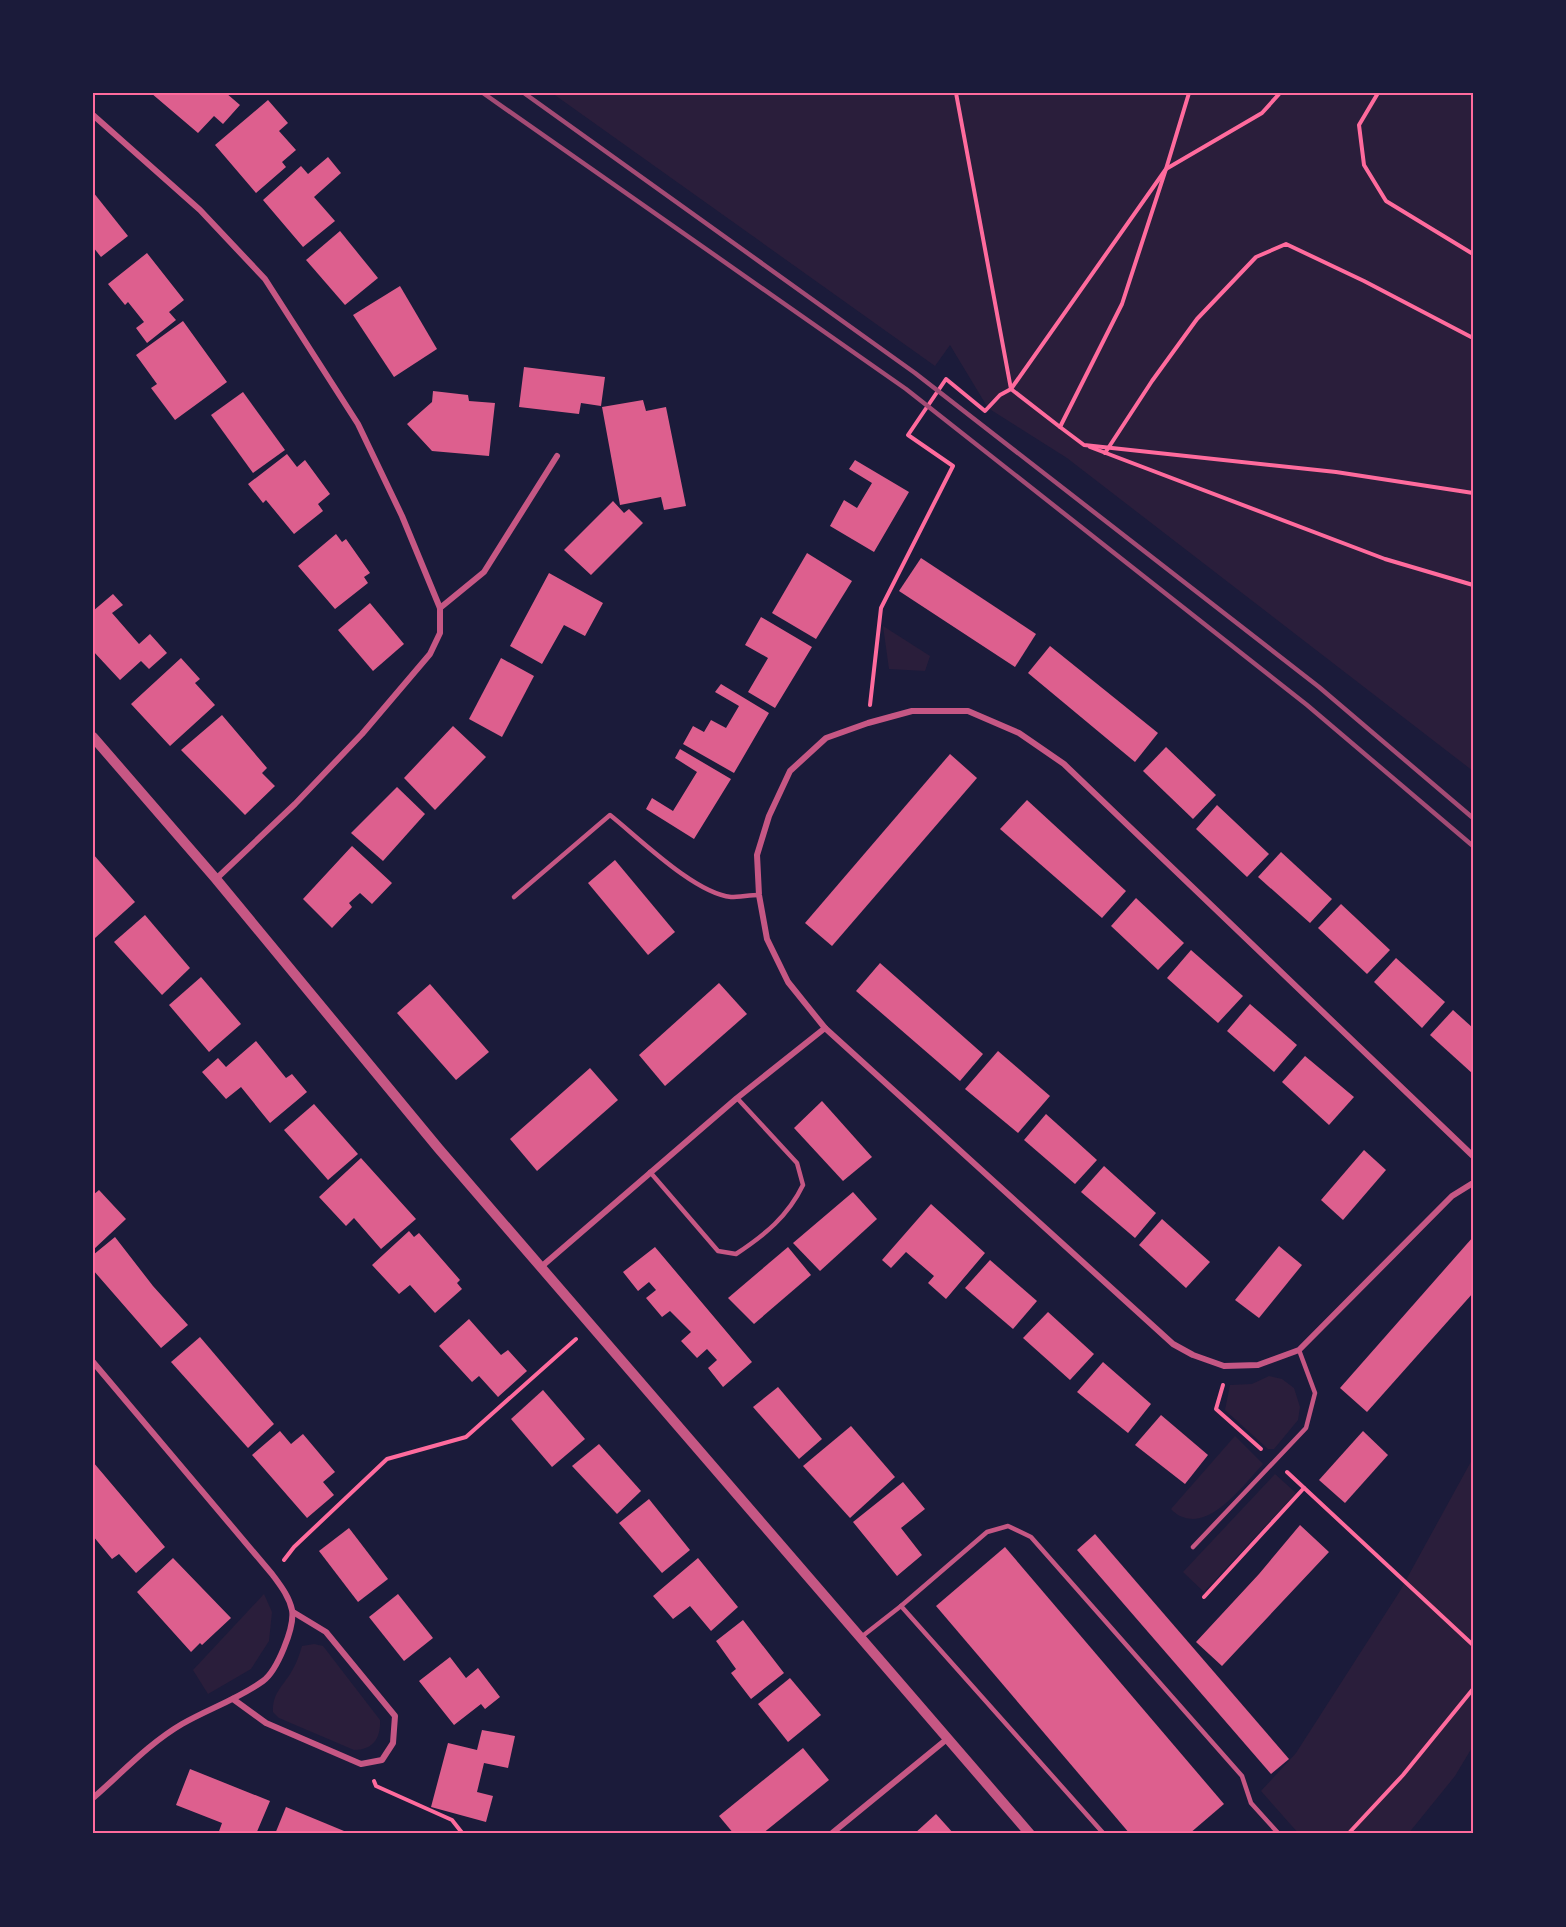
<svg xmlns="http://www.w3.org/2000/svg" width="1566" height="1927" viewBox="0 0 1566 1927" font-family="Quicksand,sans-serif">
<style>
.green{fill:#2a1e3b}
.building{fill:#dd5f8e}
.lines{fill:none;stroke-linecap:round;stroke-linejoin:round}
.path{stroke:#ff6b9d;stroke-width:4}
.service{stroke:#c65784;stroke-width:4.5}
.minor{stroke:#c65784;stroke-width:6}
.tertiary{stroke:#c65784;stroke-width:10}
.rail{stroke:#a44b75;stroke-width:4.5}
.neatline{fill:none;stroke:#ff6b9d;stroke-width:2}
</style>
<rect width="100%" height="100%" fill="#1b1b3a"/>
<g class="green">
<path d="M552,93h921v678l-406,-313 -79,-50 -38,-63 -15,21z"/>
<path d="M883,626l47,30 -5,15 -36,-2z"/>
<path d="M1269,1376l13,3 12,9 6,19 -2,13 -24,29h-6l-43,-39 5,-25 22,-1z"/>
<path d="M1235,1436l28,28c-18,19 -51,65 -80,53 -5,-1 -9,-5 -12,-8z"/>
<path d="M1473,1458v288l-18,30 -47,58h-109l-38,-43 35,-38 104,-162z"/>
<path d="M1275,1474l21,19 -92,99 -21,-20z"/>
<path d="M264,1594l8,18 -3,29 -18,28 -43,25 -15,-24z"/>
<path d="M314,1644l9,2 57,74c1,18 -7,30 -26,30l-75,-32 -6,-6c-1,-20 11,-26 20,-43 4,-7 7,-16 9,-23z"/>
</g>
<g class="building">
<path d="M151,93h75l14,12 -17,19 -9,-8 -16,17z"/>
<path d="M268,100l20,23 -9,8 17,19 -14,12 4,5 -30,26 -41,-48z"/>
<path d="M328,157l13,16 -27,24 21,24 -32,26 -40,-47 38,-34 7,8z"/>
<path d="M93,192l35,44 -27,21 -8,-10z"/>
<path d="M340,231l38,47 -33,27 -39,-45z"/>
<path d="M147,253l37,47 -15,12 7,8 -29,23 -11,-15 8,-6 -16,-20 -3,3 -17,-21z"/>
<path d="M400,286l37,63 -43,28 -41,-62z"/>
<path d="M183,321l44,61 -52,38 -24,-32 6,-4 -21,-29z"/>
<path d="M524,367l81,10 -4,29 -20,-3 -2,11 -60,-7z"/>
<path d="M433,391l35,4 1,6 26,2 -6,53 -57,-5 -25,-27 25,-22z"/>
<path d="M243,392l42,58 -32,23 -42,-58z"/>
<path d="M643,400l3,11 20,-4 20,99 -22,4 -3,-13 -41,8 -18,-98z"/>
<path d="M287,454l10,13 8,-7 25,34 -12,10 5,7 -29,23 -28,-34 -3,3 -15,-19z"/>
<path d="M855,460l54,32 -35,60 -44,-26 14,-26 13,8 15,-25 -23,-14z"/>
<path d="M613,501l11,12 5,-4 14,14 -52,52 -27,-25z"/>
<path d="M336,534l6,8 4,-3 24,34 -6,4 4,6 -33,26 -37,-43z"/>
<path d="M807,553l45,28 -36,58 -44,-26z"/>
<path d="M921,558l115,76 -21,33 -116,-76z"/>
<path d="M549,573l54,30 -18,33 -21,-11 -22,39 -32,-18z"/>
<path d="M113,594l10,11 -11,8 27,31 11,-10 17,19 -18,16 -8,-8 -21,19 -27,-29v-24l2,-2 -2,-3v-11z"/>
<path d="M370,603l34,41 -31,27 -35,-41z"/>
<path d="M761,617l51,30 -37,61 -27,-16 20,-34 -23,-13z"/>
<path d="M1050,646l108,87 -23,29 -107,-89z"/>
<path d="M181,658l19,21 -5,4 20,22 -45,41 -39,-42z"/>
<path d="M501,658l33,18 -32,61 -33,-18z"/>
<path d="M721,684l48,29 -35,60 -51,-29 10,-18 11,6 7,-12 15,8 13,-22 -24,-14z"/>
<path d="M222,715l45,53 -5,5 13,13 -30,29 -64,-65z"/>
<path d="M453,726l33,31 -51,53 -31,-32z"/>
<path d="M1166,747l50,48 -23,24 -50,-48z"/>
<path d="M680,749l51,30 -37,60 -48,-30 6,-11 21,13 24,-39 -22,-14z"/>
<path d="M950,754l27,24 -145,168 -27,-23z"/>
<path d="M397,787l28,27 -42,47 -32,-28z"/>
<path d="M1027,800l99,91 -24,27 -102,-89z"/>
<path d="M1217,805l52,49 -22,23 -51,-48z"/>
<path d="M352,846l40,37 -20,21 -12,-11 -11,10 3,4 -20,21 -29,-29z"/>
<path d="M1281,852l51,47 -22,24 -52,-46z"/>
<path d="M93,854l42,48 -40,36 -2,-3z"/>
<path d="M615,860l60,72 -27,23 -60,-72z"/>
<path d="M1136,898l48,45 -26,27 -47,-44z"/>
<path d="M1341,904l49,46 -23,24 -49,-46z"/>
<path d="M145,915l45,53 -28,27 -48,-53z"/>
<path d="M1191,950l52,46 -25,27 -51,-45z"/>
<path d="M1396,958l49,44 -23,26 -48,-46z"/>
<path d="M880,963l103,91 -23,27 -104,-90z"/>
<path d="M201,977l40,47 -32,28 -40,-47z"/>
<path d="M719,983l28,31 -82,72 -26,-31z"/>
<path d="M430,984l59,68 -33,28 -59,-67z"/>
<path d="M1250,1004l47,41 -23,27 -47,-41z"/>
<path d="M1453,1010l20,18v46l-43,-39z"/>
<path d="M256,1041l30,37 6,-4 15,18 -37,31 -29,-36 -15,12 -24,-27 16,-14 8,9z"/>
<path d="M998,1051l52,45 -32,37 -53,-44z"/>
<path d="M1305,1056l49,41 -25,28 -47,-43z"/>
<path d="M590,1068l28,32 -81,71 -27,-32z"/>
<path d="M822,1101l50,56 -29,24 -49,-53z"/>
<path d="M314,1104l44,50 -30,26 -44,-50z"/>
<path d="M1046,1114l51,46 -22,24 -51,-44z"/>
<path d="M1364,1150l22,20 -43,50 -22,-20z"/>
<path d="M361,1158l55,61 -35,30 -27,-31 -8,8 -27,-29z"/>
<path d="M1104,1166l52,47 -21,25 -54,-46z"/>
<path d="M99,1190l27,29 -33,31v-55z"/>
<path d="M853,1192l24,27 -57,52 -27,-28z"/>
<path d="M931,1204l54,49 -39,46 -18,-16 6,-7 -28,-24 -15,16 -9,-8z"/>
<path d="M1162,1219l48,43 -24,26 -47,-43z"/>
<path d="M409,1231l5,6 5,-4 41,47 -3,3 5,6 -27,24 -25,-28 -11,9 -27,-29z"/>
<path d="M115,1237l38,49 35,39 -27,23 -68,-78v-15z"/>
<path d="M1473,1237v56l-106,119 -27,-24z"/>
<path d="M1279,1246l23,19 -43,53 -24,-18z"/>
<path d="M655,1247l97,115 -29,25 -15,-19 9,-8 -10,-11 -10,9 -16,-17 10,-9 -21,-21 -8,6 -16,-19 10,-8 -7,-8 -11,9 -15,-19z"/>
<path d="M788,1247l23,28 -57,49 -26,-26z"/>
<path d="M990,1260l47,41 -24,28 -48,-41z"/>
<path d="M1048,1312l46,42 -24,26 -47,-42z"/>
<path d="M469,1319l32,36 7,-5 19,21 -29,26 -19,-21 -7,6 -33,-36z"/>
<path d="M200,1337l74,87 -26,24 -77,-86z"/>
<path d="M1103,1362l48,42 -23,29 -51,-41z"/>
<path d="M778,1387l44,52 -23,20 -46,-52z"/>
<path d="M543,1390l42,49 -33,28 -41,-48z"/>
<path d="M1161,1415l47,40 -23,29 -50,-39z"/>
<path d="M851,1426l44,51 -45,41 -47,-52z"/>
<path d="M280,1431l11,13 12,-10 32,38 -12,10 11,13 -27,23 -55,-63z"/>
<path d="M1363,1431l25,24 -43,48 -26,-23z"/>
<path d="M599,1444l42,47 -24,23 -45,-48z"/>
<path d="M93,1462l72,85 -29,26 -17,-19 -7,5 -19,-23z"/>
<path d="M903,1482l22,27 -24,19 21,27 -25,21 -44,-54z"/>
<path d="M649,1499l41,51 -28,23 -43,-50z"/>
<path d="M1300,1525l29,27 -107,114 -26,-24 63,-68z"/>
<path d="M349,1528l39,51 -30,23 -39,-51z"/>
<path d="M1095,1534l194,225 -18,15 -194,-224z"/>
<path d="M1005,1547l219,257 -35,30h-59l-194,-228z"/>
<path d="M173,1558l58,60 -29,27 -2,-2 -9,9 -54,-60z"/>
<path d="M698,1558l40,49 -27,24 -21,-25 -17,13 -20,-23z"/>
<path d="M398,1594l35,44 -29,23 -35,-44z"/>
<path d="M743,1620l41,53 -33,26 -20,-26 5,-4 -20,-28z"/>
<path d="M450,1657l16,21 12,-10 22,29 -15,12 -4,-5 -27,21 -35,-44z"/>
<path d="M790,1678l31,37 -33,27 -30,-38z"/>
<path d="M482,1730l33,6 -7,32 -24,-5 -7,29 16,4 -7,26 -55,-15 17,-64 29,7z"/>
<path d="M803,1748l26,32 -67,54h-28l-15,-18z"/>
<path d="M190,1769l80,32 -14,33h-38l4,-11 -46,-18z"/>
<path d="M286,1807l58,24 -2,3h-67z"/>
<path d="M936,1814l18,20h-40z"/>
</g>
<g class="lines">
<g class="path">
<path d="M956,93l55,296 49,38 62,-123 44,-135 96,-56 18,-20"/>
<path d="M1378,93l-19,32 5,40 22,36 87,53"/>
<path d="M1060,427l24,18 252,27 137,21"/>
<path d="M1090,447l295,112 88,26"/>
<path d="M1105,453l47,-72 45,-62 59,-62 30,-13 78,37 109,57"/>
<path d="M870,705l11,-97 72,-142 -45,-31 38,-56 39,32 15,-16 11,-6 155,-220 23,-76"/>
<path d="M1223,1385l-7,24 45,40"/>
<path d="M1287,1472l186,173"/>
<path d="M284,1560l10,-13 93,-88 79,-22 110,-98"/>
<path d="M1204,1597l100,-109"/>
<path d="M374,1781l2,5 76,34 11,14"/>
<path d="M1348,1834l55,-59 70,-86"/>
</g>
<g class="service">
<path d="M514,897l96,-82c29,23 84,78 121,82 9,0 19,-2 28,-2"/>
<path d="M650,1172l68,79 18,3c29,-19 52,-38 67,-69l-6,-22 -60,-65"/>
<path d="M1193,1547l113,-119 9,-35 -16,-43"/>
<path d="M901,1606l203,228"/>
<path d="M860,1638l41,-32 86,-74 21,-6 23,11 211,239 9,27 28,31"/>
</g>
<g class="minor">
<path d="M93,115l107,95 65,69 93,145 44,92 38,92v25l-10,21 -68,80 -67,70 -79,75"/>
<path d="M440,608l44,-36 73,-116"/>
<path d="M825,1028l-37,-46 -21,-43 -8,-44 -2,-40 12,-39 21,-45 36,-33 42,-15 44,-12h56l51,22 45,31 409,392"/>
<path d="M541,1267l196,-169 88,-70 348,316 20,11 31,11 34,-1 41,-15 153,-154 21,-13"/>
<path d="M93,1362l179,212c8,11 17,22 20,36 3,17 -15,61 -29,71 -25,18 -55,28 -81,43 -34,20 -60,49 -89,74"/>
<path d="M233,1699l33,24 95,41 21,-4 11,-17 2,-27 -69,-84 -33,-20"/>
<path d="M831,1834l116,-95"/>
</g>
<path class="tertiary" d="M93,737l123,142 223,270 591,685"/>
<g class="rail">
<path d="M483,93l423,296 401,316 166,141"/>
<path d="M524,93l391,280 404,314 154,131"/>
</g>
</g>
<rect width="1566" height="1927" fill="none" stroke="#1b1b3a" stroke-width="189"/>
<rect x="94" y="94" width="1378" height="1738" class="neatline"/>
</svg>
